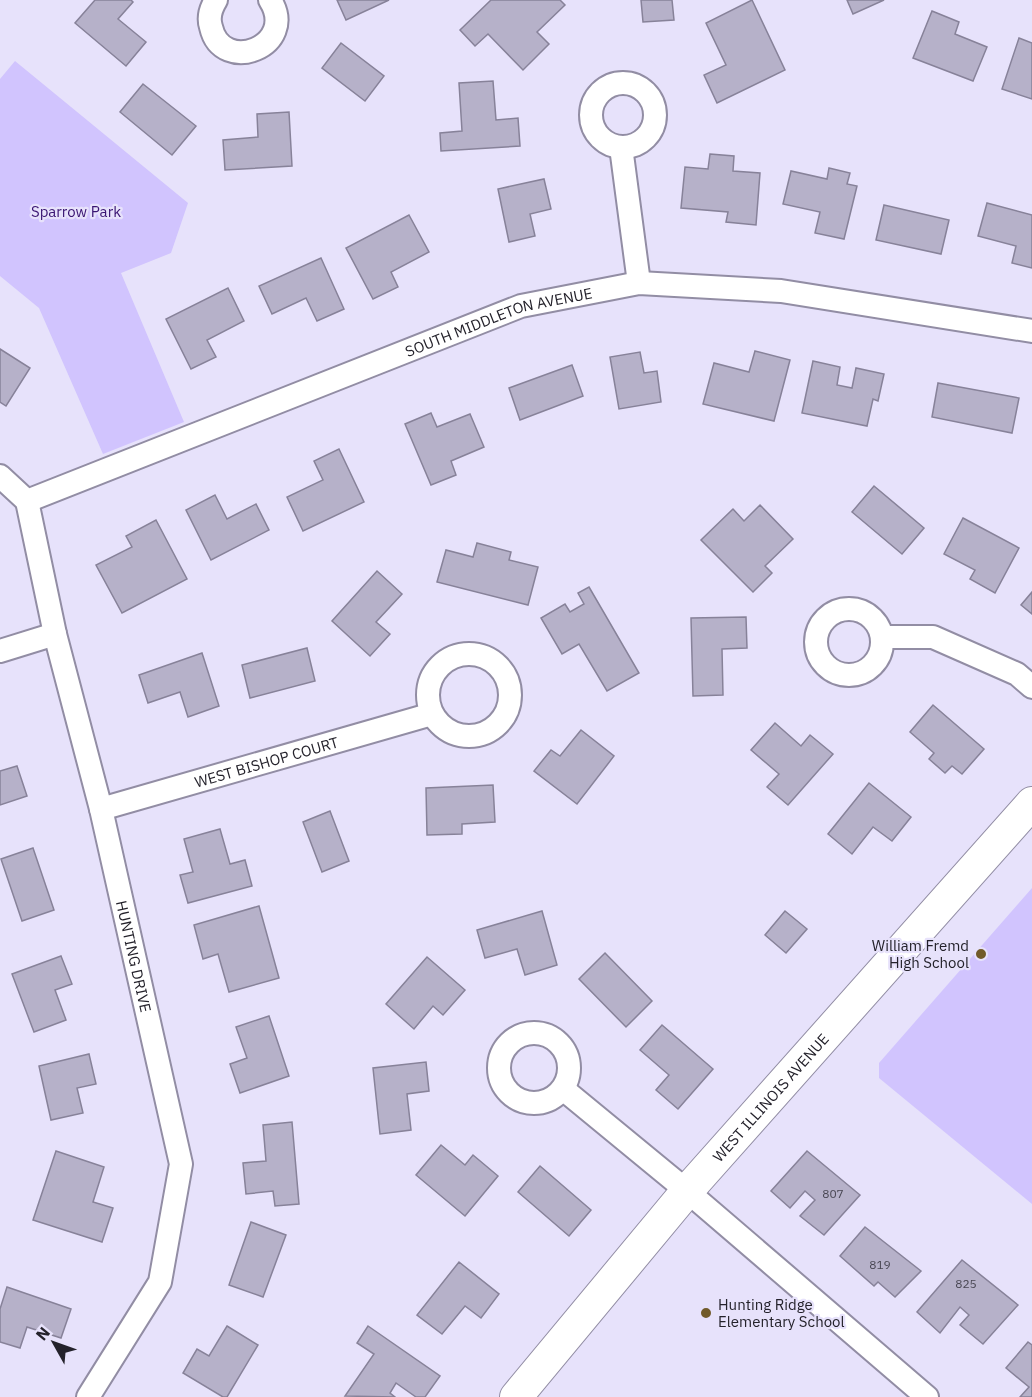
<svg xmlns="http://www.w3.org/2000/svg" width="1032" height="1397" viewBox="0 0 1032 1397" font-family="'IBM Plex Sans',sans-serif">
<style>
.green{fill:#d1c4fe}
.building{fill:#b6b1c9;stroke:#878299;stroke-width:1.5}
.lines{fill:none;stroke-linecap:round;stroke-linejoin:round}
.street-casing{stroke:#928da4;stroke-width:26}
.secondary-casing{stroke:#928da4;stroke-width:34}
.street{stroke:#fff;stroke-width:22}
.secondary{stroke:#fff;stroke-width:32}
.poi-dot{fill:#715a2a;stroke:#e7e2fb;stroke-width:2}
.labels{text-anchor:middle;dominant-baseline:central;stroke-width:4.5;stroke-linejoin:round;paint-order:stroke}
.number-label{font-size:12px;fill:#484652}
.park-label{font-size:15px;fill:#3a1572;stroke:#e7e2fb}
.street-label{font-size:15px;fill:#24222b;stroke:#e7e2fb}
.poi-label{font-size:15px;fill:#24222b;stroke:#e7e2fb;text-anchor:end}
</style>
<rect width="100%" height="100%" fill="#e7e2fb"/>
<g class="green">
<path d="M15,61l173,142 -17,50 -50,20 63,149 -81,32 -64,-146 -39,-32v-197z"/>
<path d="M1032,888v316l-153,-126v-15z"/>
</g>
<g class="building">
<path d="M95,0h36l2,2 -15,17 28,23 -20,24 -51,-43z"/>
<path d="M337,0h52l-43,20z"/>
<path d="M491,0h69l5,5 -28,27 12,12 -26,26 -35,-36 -13,12 -15,-16z"/>
<path d="M641,0h31l2,20 -31,2z"/>
<path d="M752,0l33,70 -68,33 -13,-28 22,-10 -20,-42z"/>
<path d="M847,0h37l-31,14z"/>
<path d="M932,11l27,11 -4,12 32,13 -14,34 -60,-23z"/>
<path d="M1019,38l13,5v56l-30,-10z"/>
<path d="M341,43l43,33 -19,25 -43,-33z"/>
<path d="M493,81l3,39 22,-2 2,28 -79,5 -1,-18 22,-2 -3,-48z"/>
<path d="M143,84l53,42 -24,29 -52,-43z"/>
<path d="M289,112l3,54 -67,4 -2,-30 35,-3 -1,-23z"/>
<path d="M710,154l24,2 -1,15 27,2 -4,52 -30,-3 2,-10 -47,-4 4,-41 23,2z"/>
<path d="M829,168l21,5 -3,11 10,2 -13,53 -29,-6 5,-21 -37,-8 8,-33 36,8z"/>
<path d="M544,179l7,30 -21,5 5,22 -26,6 -11,-53z"/>
<path d="M987,203l45,12v53l-20,-5 4,-17 -38,-10z"/>
<path d="M884,205l65,15 -8,34 -65,-14z"/>
<path d="M409,215l20,37 -38,20 7,15 -25,12 -27,-51z"/>
<path d="M321,258l23,51 -27,12 -11,-23 -34,16 -13,-28z"/>
<path d="M228,288l16,33 -37,19 9,17 -25,12 -25,-50z"/>
<path d="M0,349l30,19 -24,38 -6,-4z"/>
<path d="M755,351l35,9 -16,61 -71,-17 11,-41 35,9z"/>
<path d="M640,352l4,21 13,-2 4,31 -42,7 -9,-52z"/>
<path d="M813,361l27,6 -3,18 15,3 4,-20 28,6 -6,27 -5,-2 -6,27 -65,-13z"/>
<path d="M572,365l11,31 -63,24 -11,-32z"/>
<path d="M938,383l81,15 -7,35 -80,-16z"/>
<path d="M431,413l6,14 33,-13 14,33 -33,14 5,14 -25,10 -26,-61z"/>
<path d="M339,449l25,53 -61,29 -16,-34 36,-17 -9,-19z"/>
<path d="M874,486l50,42 -22,26 -50,-42z"/>
<path d="M215,495l12,24 29,-15 13,26 -58,30 -25,-50z"/>
<path d="M760,505l33,34 -28,27 7,7 -19,19 -52,-52 32,-31 11,12z"/>
<path d="M963,518l56,30 -24,45 -25,-14 5,-9 -31,-16z"/>
<path d="M156,520l31,59 -65,34 -26,-48 36,-18 -6,-11z"/>
<path d="M477,543l34,9 -2,8 29,7 -10,38 -91,-23 9,-32 27,7z"/>
<path d="M377,571l25,23 -26,28 14,12 -20,22 -38,-35z"/>
<path d="M589,587l50,86 -32,18 -28,-47 -17,10 -21,-36 24,-14 5,8 14,-8 -6,-11z"/>
<path d="M1032,592v22l-11,-9z"/>
<path d="M746,617l1,31 -25,1 1,46 -30,1 -2,-78z"/>
<path d="M307,648l8,33 -65,17 -8,-33z"/>
<path d="M202,653l17,53 -31,11 -8,-25 -32,11 -9,-28z"/>
<path d="M933,705l51,44 -22,25 -10,-8 -7,7 -16,-14 5,-6 -24,-21z"/>
<path d="M775,723l26,23 9,-11 23,19 -45,51 -21,-18 12,-13 -28,-24z"/>
<path d="M581,730l33,26 -37,48 -43,-33 17,-21 9,6z"/>
<path d="M17,766l10,30 -27,9v-34z"/>
<path d="M869,783l42,34 -19,24 -19,-14 -21,27 -24,-20z"/>
<path d="M493,785l2,37 -33,2v10l-35,1 -1,-47z"/>
<path d="M330,811l19,50 -27,11 -19,-50z"/>
<path d="M220,829l10,35 15,-4 7,26 -64,17 -8,-28 13,-3 -9,-33z"/>
<path d="M33,848l21,62 -32,11 -21,-62z"/>
<path d="M259,906l20,72 -50,14 -11,-38 -15,5 -9,-34z"/>
<path d="M542,911l15,54 -32,10 -8,-26 -32,9 -8,-28z"/>
<path d="M785,911l22,18 -21,24 -21,-18z"/>
<path d="M605,953l47,48 -26,26 -47,-48z"/>
<path d="M61,956l11,28 -17,6 11,30 -32,12 -22,-58z"/>
<path d="M427,957l38,33 -22,25 -10,-9 -19,23 -28,-25z"/>
<path d="M269,1016l20,60 -49,17 -10,-29 17,-6 -11,-31z"/>
<path d="M662,1025l51,44 -35,40 -22,-19 13,-15 -29,-25z"/>
<path d="M89,1054l7,30 -19,4 6,25 -32,7 -12,-54z"/>
<path d="M426,1062l3,29 -22,3 4,36 -31,4 -7,-66z"/>
<path d="M292,1122l7,82 -24,2 -2,-15 -27,3 -3,-31 23,-2 -3,-36z"/>
<path d="M441,1145l24,20 8,-10 25,21 -33,40 -49,-41z"/>
<path d="M56,1151l48,16 -11,35 20,6 -11,34 -69,-22z"/>
<path d="M807,1151l53,44 -36,40 -24,-19 15,-16 -10,-9 -15,17 -19,-17z"/>
<path d="M540,1166l51,44 -22,26 -51,-44z"/>
<path d="M251,1222l35,13 -23,62 -34,-12z"/>
<path d="M865,1227l56,44 -26,26 -17,-15 -4,4 -34,-30z"/>
<path d="M962,1260l56,45 -35,39 -23,-19 9,-10 -9,-8 -20,26 -23,-21z"/>
<path d="M459,1262l40,32 -18,24 -16,-12 -23,28 -25,-19z"/>
<path d="M7,1287l64,22 -10,29 -34,-11 -7,21 -20,-6v-33z"/>
<path d="M227,1326l31,19 -31,52h-4l-40,-24 14,-24 12,7z"/>
<path d="M368,1326l72,50 -15,21h-9l-20,-14 -6,10 5,4 -50,-1 29,-42 -17,-11z"/>
<path d="M1028,1342l4,3v52h-12l9,-10 -23,-19z"/>
</g>
<g class="lines">
<g class="street-casing">
<g id="street">
<path d="M216,0c-5,8 -8,18 -5,27 11,49 88,19 59,-27"/>
<circle cx="623" cy="115" r="32"/>
<path d="M621,147l18,136"/>
<path id="s1" d="M0,476l27,25 494,-195 118,-23 142,8 251,40"/>
<path id="s2" d="M27,501l28,133 46,175 80,355 -21,118 -72,115"/>
<circle cx="849" cy="642" r="33"/>
<path d="M882,637h51l84,37 15,13"/>
<path d="M0,651l55,-17"/>
<circle cx="469" cy="695" r="41"/>
<path id="s3" d="M101,809l331,-95"/>
<circle cx="534" cy="1068" r="35"/>
<path d="M563,1089l124,102 240,206"/>
</g>
</g>
<g class="secondary-casing">
<g id="secondary">
<path id="s4" d="M516,1397l171,-206 345,-388"/>
</g>
</g>
<use href="#street" class="street"/>
<use href="#secondary" class="secondary"/>
</g>
<g class="poi-dot">
<circle cx="981" cy="954" r="6"/>
<circle cx="706" cy="1313" r="6"/>
</g>
<g class="labels">
<g class="number-label">
<text x="833" y="1193">807</text>
<text x="880" y="1264">819</text>
<text x="966" y="1283">825</text>
</g>
<g class="park-label">
<text x="76" y="211">Sparrow Park</text>
</g>
<g class="street-label">
<text stroke="none"><textPath href="#s1" startOffset="542">SOUTH MIDDLETON AVENUE</textPath></text>
<text stroke="none"><textPath href="#s3" startOffset="172">WEST BISHOP COURT</textPath></text>
<text stroke="none"><textPath href="#s2" startOffset="468">HUNTING DRIVE</textPath></text>
<text stroke="none"><textPath href="#s4" startOffset="393">WEST ILLINOIS AVENUE</textPath></text>
</g>
<g class="poi-label">
<text x="969" y="945">William Fremd<tspan x="969" dy="17">High School</tspan></text>
<text x="718" y="1304" text-anchor="start">Hunting Ridge<tspan x="718" dy="17">Elementary School</tspan></text>
</g>
</g>
<g transform="translate(54 1343) rotate(310)" stroke="#e7e2fb" stroke-width="4.5" paint-order="stroke">
<path d="M0-4.5L10 22L0 15L-10 22Z" fill="#24222b"/>
<text y="-9" font-size="16" font-weight="bold" text-anchor="middle" fill="#24222b">N</text>
</g>
</svg>
